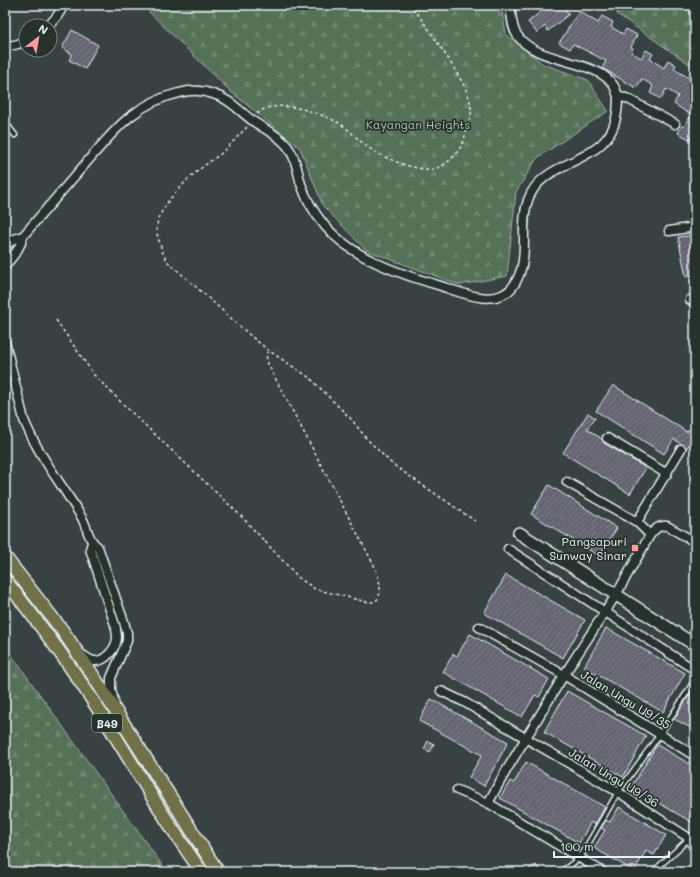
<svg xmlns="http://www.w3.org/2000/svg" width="700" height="877" viewBox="0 0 700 877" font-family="Mali,sans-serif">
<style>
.forest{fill:url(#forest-firs);stroke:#9eb1a8}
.building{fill:url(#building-hatch);stroke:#e8f1f8}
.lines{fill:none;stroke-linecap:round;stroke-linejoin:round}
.lane-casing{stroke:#e8f1f8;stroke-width:7}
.street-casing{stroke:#e8f1f8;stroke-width:11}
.secondary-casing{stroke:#e8f1f8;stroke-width:14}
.primary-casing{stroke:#e8f1f8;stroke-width:15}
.path{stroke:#e8f1f8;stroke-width:1.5;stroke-dasharray:3 3;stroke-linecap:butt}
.lane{stroke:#26332d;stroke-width:4}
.street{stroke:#26332d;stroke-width:8}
.secondary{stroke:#26332d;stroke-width:11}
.primary{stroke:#6f714a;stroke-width:12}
.poi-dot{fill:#ff9aa2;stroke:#26332d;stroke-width:1.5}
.labels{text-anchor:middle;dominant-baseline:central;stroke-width:3.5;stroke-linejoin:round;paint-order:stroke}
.shield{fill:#26332d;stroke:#aeb8bb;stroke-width:1}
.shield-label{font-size:11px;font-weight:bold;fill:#e8f1f8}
.park-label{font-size:12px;fill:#adbeb8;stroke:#26332d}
.poi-label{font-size:12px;fill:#e8f1f8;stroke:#26332d;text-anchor:end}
.street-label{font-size:12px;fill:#e8f1f8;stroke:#26332d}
</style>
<defs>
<pattern id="forest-firs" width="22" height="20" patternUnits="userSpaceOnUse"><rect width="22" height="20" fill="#557158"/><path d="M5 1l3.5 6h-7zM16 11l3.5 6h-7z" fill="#6d8671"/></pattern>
<pattern id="building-hatch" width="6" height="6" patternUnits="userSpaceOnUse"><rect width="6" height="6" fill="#656572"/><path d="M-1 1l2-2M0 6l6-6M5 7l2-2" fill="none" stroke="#7b7c87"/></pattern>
</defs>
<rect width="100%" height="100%" fill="#394242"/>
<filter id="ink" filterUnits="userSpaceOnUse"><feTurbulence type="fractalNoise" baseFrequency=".025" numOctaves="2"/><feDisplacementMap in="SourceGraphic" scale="8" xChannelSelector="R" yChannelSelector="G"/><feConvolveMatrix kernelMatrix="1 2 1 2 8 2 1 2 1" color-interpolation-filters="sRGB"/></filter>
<g filter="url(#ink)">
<g class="forest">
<path d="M142,5h359l5,29 37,30 45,16 20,31 -71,47 -21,34 -9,84 -47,9 -94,-35 -43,-44 -23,-58 -70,-57z"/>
<path d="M619,5h76v63l-78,-54z"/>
<path d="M5,646l162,226h-162z"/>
</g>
<g class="building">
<path d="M549,5h13l7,9 -21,17 -3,-5 -8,7 -9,-11z"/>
<path d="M579,11l19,12 4,-7 11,6 -2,5 12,7 3,-5 11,6 -6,12 2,1 -2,4 10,6 5,-8 7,4 -3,5 14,9 4,-8 8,5 -2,4 15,9 6,-10v66l-4,6 -13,-7 4,-7 2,1 7,-12 -17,-11 4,-8 -12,-7 -5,10 -11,-6 3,-7 -11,-7 -6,9 -34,-20 4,-7 -33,-17 -3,5 -11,-6z"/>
<path d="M72,30l26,15 -13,24 -16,-9 3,-6 -10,-6z"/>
<path d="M695,235v40l-9,2 -8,-40z"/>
<path d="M613,385l74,47 1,-2 7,5 -8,13 -13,-9 -10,15 -68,-43z"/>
<path d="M588,413l7,5 -8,11 15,10 2,4 42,25 -16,26 -67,-41z"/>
<path d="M549,485l68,43 -18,28 -68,-42z"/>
<path d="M506,575l79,45 -22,38 -79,-45z"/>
<path d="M606,628l79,45 -22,39 -79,-45z"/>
<path d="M470,634l79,45 -10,18 -4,-2 -13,22 -79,-45 10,-18 4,2z"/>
<path d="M695,686v44l-21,-11z"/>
<path d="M567,691l79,45 -23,41 -79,-45z"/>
<path d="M431,699l77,43 -24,44 -15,-9 13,-22 -63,-34z"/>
<path d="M428,741l6,3 -4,8 -6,-3z"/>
<path d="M657,745l38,22v57l-64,-37z"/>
<path d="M526,762l79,45 -10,18 -4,-3 -12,21 -79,-45 10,-17 4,2z"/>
<path d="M619,807l47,28 -12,20 -8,-4 -12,20 -40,-23 11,-18 -4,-2 5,-8 4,2z"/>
<path d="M536,865l5,7h-17z"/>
</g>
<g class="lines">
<g class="lane-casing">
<g id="lane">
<path d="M5,122l10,13"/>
<path d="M562,871l18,-13 38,-66 42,-58 35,-54"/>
<path d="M653,872l42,-39"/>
</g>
</g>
<g class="street-casing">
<g id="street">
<path d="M48,26c6,-6 13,-13 15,-21"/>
<path d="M5,47l13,-3 8,-3"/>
<path d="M618,97l8,1 49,26"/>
<path d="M669,231l26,-4"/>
<path d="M5,246l9,-7 9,-3c19,-22 38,-44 57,-66 31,-35 51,-66 99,-77 11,-3 23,-3 34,1 17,5 26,17 40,27 14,10 32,17 39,33 5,10 6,20 9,30 5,15 14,30 24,42 29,33 75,48 116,60 21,7 57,23 73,-1 18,-28 4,-56 14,-85 13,-37 61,-35 81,-65 7,-10 9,-26 9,-38 -7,-41 -79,-29 -101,-62 -6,-8 -5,-20 -7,-30"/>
<path d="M5,266c7,-9 16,-18 18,-30"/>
<path d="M690,300l5,-1"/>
<path d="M5,342l19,78c14,35 39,66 58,98 6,11 6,22 16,29l26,75 3,11v8l-16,37v11l4,17"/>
<path d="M607,438l60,36"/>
<path d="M567,482l70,40"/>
<path d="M650,535c5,-6 9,-10 17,-9l28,16"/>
<path d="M508,549l187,121"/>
<path d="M479,627l85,48 131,81"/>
<path d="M80,653c4,3 9,7 14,8 11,1 23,-13 23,-24 0,-2 -1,-6 -1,-9l-26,-79 2,-6"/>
<path d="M441,691l23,11 154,90 71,46 6,11"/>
<path d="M457,790l31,13 115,69"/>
<path d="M488,803l18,-32 58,-96 52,-80 34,-60 -13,-13 44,-73"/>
</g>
</g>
<g class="secondary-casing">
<path id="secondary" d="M519,533l176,112"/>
</g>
<g class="primary-casing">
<g id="primary">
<path d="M5,557l57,73 30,44 126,198"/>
<path d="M5,580c30,38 60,77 86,118 38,57 70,119 111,174"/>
</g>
</g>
<g class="path">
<path d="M257,114c17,-17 61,-2 80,8 12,6 23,21 35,28 14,9 44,21 61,19 15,-3 29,-19 32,-33 2,-8 7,-19 6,-27 -1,-17 -11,-30 -19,-44 -13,-21 -26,-40 -41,-60"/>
<path d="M247,127l-24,25 -18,13 -17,14 -19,21 -11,18 -1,8v8l6,20 5,8 17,15 67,60 16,13 42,28 42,42 14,18 26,26 83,57"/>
<path d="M56,320l38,55 32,32 116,110 57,61 16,11 52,13h8c9,-9 4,-21 1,-33l-105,-199c-4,-8 -6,-12 -3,-20"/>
</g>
<use href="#lane" class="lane"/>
<use href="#street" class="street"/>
<use href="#secondary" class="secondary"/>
<use href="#primary" class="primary"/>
</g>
</g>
<rect class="poi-dot" x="631" y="544" width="8" height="8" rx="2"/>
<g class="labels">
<rect class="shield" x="92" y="714" width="30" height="18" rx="3"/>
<g class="shield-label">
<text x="107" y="723">B49</text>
</g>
<g class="park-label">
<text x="418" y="124">Kayangan Heights</text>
</g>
<g class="poi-label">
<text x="627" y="541">Pangsapuri<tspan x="627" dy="14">Sunway Sinar</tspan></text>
</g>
<g class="street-label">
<text transform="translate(626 699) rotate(31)">Jalan Ungu U9/35</text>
<text transform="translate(614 777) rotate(31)">Jalan Ungu U9/36</text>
</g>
</g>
<rect width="700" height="877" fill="none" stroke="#26332d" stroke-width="20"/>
<rect x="10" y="10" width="680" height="857" fill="none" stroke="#e8f1f8" stroke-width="1.5" filter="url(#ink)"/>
<g transform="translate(38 38) rotate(31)"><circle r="19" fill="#26332d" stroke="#747f7e"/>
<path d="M0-3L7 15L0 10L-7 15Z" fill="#ff9aa2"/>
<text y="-6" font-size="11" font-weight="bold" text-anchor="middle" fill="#e8f1f8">N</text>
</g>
<path d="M554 851v6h115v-6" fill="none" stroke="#e8f1f8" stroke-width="2"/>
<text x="560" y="851" font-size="12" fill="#e8f1f8" stroke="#26332d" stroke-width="3" paint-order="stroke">100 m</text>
</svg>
